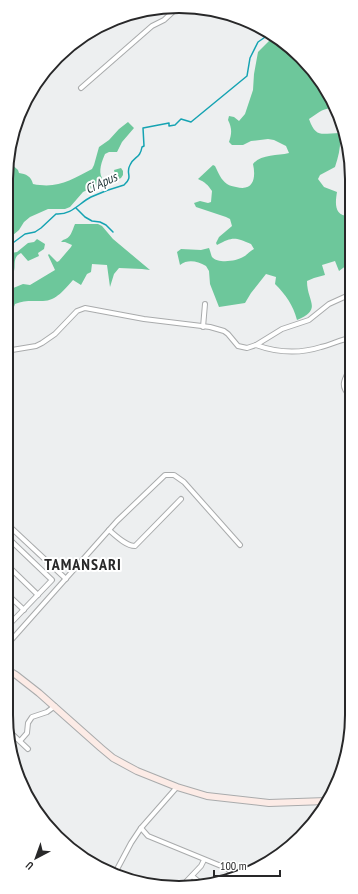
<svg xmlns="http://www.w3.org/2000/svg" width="358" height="894" viewBox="0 0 358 894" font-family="'PT Sans Narrow',sans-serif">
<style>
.forest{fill:#6dc79b}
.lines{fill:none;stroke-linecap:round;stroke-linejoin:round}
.stream{stroke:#15a3b2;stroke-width:1.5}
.minor-casing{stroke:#a9abac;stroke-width:6}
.secondary-casing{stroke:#a9abac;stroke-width:8}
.minor{stroke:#fff;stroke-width:4}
.secondary{stroke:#fcebe6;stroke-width:6}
.labels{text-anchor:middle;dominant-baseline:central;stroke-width:4;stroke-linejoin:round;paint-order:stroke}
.water-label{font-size:13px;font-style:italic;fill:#1e3336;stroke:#fff}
.district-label{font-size:16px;font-weight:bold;letter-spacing:1px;fill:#282829;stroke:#fff}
.rim{fill:none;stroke:#282829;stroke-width:2}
</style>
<rect width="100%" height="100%" fill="#edeff0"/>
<g class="forest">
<path d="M275,35l34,30 25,38 3,7c-11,-5 -19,3 -28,9 7,20 13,14 31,14 1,13 -1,22 -5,34l-15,8 -2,4 6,8 13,5c-2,12 -3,25 14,24v46l-12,9 -4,-10 -13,4 3,10 -11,3 -7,3c0,21 16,28 -10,39 -4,-15 -11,-25 -22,-36l1,-7 -10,-3 -15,19 -6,10 -26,4 -9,-23 -1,-13 -3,-5c-9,-5 -18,-7 -26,-1l-3,-13 4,-3 20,1 8,-2c1,2 2,7 3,9 6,7 25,4 31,0 4,-2 7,-6 11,-8l-3,-5c-17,-7 -18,-7 -34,1l-1,-2 3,-6 13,-11 -2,-7 -4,-2 -30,-10 -2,-4 6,-2 8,2 3,-1 1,-11c-4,-6 -7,-9 -14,-12l15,-14 2,1c3,6 6,14 12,18 3,2 6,2 9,3 18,5 20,-10 17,-23 8,-10 24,-8 36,-11l-3,-7 -12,-6 -6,-1 -17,2 -8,4h-11l-3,-3c3,-9 3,-14 -1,-22l1,-4 5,1 5,4 6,-7 8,-24 1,-16 4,-22z"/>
<path d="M128,122l6,6 -12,14 -5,10h-8l-4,2c-3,7 -7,17 -3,24l9,2 4,-6 -1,-4 7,-2 2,3v4l-2,3 -12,6 -20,5 -6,3 -13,15 -5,2h-17l-18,8 -6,5 -5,8 -13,11v-62l3,-17 9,8 1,3c7,1 12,3 14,11 25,5 38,-4 59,-15l2,-4 5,-18 10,-7 10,-11z"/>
<path d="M75,224h23l4,2 11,13 37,31 -8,-1 -23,-1 -5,6 -4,13 -3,-22 -15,-1 -1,8 -4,2 -6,11 -8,-5c-8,9 -17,21 -30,21 -11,0 -19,-1 -28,3l-5,14 -4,2v-29l17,-7 7,1 25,-15 -7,-15 1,-1 8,8 2,-1 12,-14 1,-2 -7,-3h-4l2,-2c8,-2 9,-9 12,-16z"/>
<path d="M37,239l8,5 -1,5 -6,4 1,3 -11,5 -7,-8c-13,6 1,21 -15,24v-23l11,-2 11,-9 6,-1z"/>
</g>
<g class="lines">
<g class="stream">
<path d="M76,208l9,9 7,4 8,1 6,3 7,7"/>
<path d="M6,248l19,-14 10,-2 6,-4 15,-14c16,1 23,-11 35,-17 11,-5 22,-9 33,-12 10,-9 1,-11 6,-20 4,-9 10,-6 12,-18l2,-1 -1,-18 26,-5v3l6,-1 6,-6 10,3 56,-46 3,-18 8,-16 13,-9"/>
</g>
<g class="minor-casing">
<g id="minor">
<path d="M81,88l71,-62 12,-6 13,-12"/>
<path d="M203,327l2,-23"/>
<path d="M256,345c22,8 43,9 65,2 10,-2 20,-8 30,-9"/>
<path d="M6,351l30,-5 6,-3 13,-9 22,-23 8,-3 59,11 66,8 14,4 4,3 10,12 9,2 9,-3 26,-16 27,-9 20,-16 22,-10"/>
<path d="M351,367c-7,13 -12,19 0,30"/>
<path d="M6,523l60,56"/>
<path d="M109,530c7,6 17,16 26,16l46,-47"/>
<path d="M6,536l46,44 -46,48"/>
<path d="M6,550l7,-7"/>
<path d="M6,564l32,31"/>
<path d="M6,593l18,17"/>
<path d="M6,646l111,-125 48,-46h9l10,7 56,63"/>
<path d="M11,733l17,16"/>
<path d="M20,741l7,-8 1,-10 4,-6 15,-5 8,-6"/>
<path d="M141,828l7,8 78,32 11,8"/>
<path d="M115,873l16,-30 10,-15 36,-41"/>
<path d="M192,876l11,9"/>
<path d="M182,886l19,-20 3,-6"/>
</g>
</g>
<g class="secondary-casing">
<path id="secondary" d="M6,669l10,6 23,18 62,55 12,10 24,13 40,16 30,9 62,7 57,-2"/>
</g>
<use href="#minor" class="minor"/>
<use href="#secondary" class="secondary"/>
</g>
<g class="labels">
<g class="water-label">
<text transform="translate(101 183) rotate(-25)">Ci Apus</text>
</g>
<g class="district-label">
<text x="83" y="564">TAMANSARI</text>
</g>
</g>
<path d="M0 0H358V894H0ZM179 13H179A166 166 0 0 1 345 179V715A166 166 0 0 1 179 881H179A166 166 0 0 1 13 715V179A166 166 0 0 1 179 13Z" fill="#fff" fill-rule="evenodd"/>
<path class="rim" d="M179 13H179A166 166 0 0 1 345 179V715A166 166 0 0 1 179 881H179A166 166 0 0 1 13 715V179A166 166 0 0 1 179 13Z"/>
<g transform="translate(36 858) rotate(221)" stroke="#ffffff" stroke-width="3" paint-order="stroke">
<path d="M0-3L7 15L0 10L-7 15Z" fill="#282829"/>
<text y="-6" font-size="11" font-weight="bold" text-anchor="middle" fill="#282829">U</text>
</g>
<path d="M214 870v6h66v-6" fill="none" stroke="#282829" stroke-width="2"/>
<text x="220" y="870" font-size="12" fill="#282829" stroke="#ffffff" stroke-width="3" paint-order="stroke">100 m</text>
</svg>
